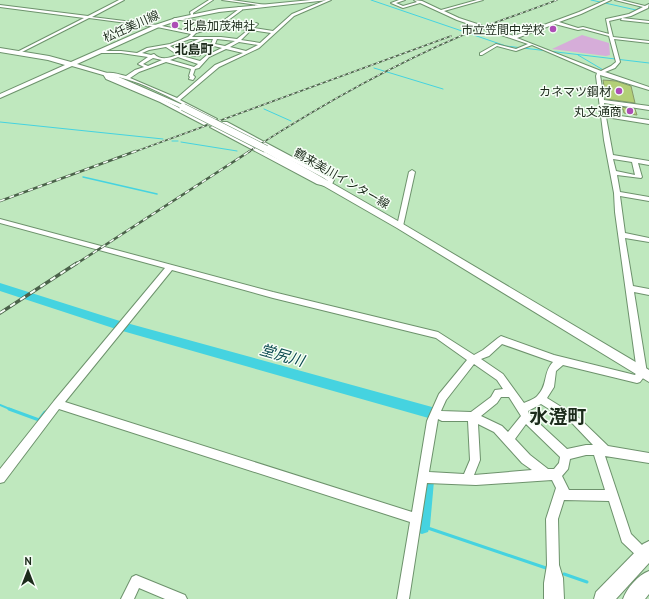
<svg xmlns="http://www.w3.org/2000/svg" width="649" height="599" viewBox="0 0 649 599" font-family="'PT Sans','Noto Sans JP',sans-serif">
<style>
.green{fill:#d6add9}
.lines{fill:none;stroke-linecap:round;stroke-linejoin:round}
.stream-far3{stroke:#45d3e0;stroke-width:1}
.stream-far2{stroke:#45d3e0;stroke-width:1.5}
.stream-far1{stroke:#45d3e0;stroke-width:2}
.stream{stroke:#45d3e0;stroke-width:3}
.river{fill:#45d3e0;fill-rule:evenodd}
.building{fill:#b2cf77;stroke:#879868}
.minor-casing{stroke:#6d926c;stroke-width:2}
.major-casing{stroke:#6d926c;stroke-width:2}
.highway-casing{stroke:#6d926c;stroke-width:2}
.minor{fill:#fff;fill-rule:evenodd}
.major{fill:#fff;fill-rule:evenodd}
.highway{fill:#fff;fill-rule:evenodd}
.rail-far2-casing{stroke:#4b624a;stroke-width:1.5}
.rail-far1-casing{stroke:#4b624a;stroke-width:2.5}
.rail-casing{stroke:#4b624a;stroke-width:3.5}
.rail-far2{stroke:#f6fef6;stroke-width:1;stroke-dasharray:3;stroke-linecap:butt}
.rail-far1{stroke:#f6fef6;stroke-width:1.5;stroke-dasharray:5;stroke-linecap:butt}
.rail{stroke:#f6fef6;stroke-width:2;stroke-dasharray:6;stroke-linecap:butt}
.major-bridge-casing{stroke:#6d926c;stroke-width:8;stroke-linecap:butt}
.major-bridge{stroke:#fff;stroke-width:7}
.poi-dot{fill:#ad4db6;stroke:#f6fef6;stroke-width:1.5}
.labels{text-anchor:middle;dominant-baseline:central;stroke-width:3;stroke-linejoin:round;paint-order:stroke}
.far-poi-label{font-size:12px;fill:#1c2b1b;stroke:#f6fef6;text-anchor:end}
.far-street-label{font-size:12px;fill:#1c2b1b;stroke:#f6fef6}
.far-quarter-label{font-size:13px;font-weight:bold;fill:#1c2b1b;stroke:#f6fef6}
.water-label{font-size:15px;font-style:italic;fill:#0a4a4f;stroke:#f6fef6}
.near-quarter-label{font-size:19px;font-weight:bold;fill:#1c2b1b;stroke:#f6fef6}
</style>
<rect width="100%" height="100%" fill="#bfe8be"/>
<path class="green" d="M582,35l27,8 1,12 -4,1 -54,-7z"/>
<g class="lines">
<g class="stream-far3">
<path d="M371,0l135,46 143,17"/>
<path d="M591,0l9,2"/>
<path d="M605,3l31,7 6,-4"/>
<path d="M578,55l32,19"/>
<path d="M374,68l69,21"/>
<path d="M264,109l27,12"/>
<path d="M0,122l163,17"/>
<path d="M172,141h6"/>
<path d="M181,142l56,9"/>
</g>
<path class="stream-far2" d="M83,177l74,17"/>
<path class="stream-far1" d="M0,405l12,5"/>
<g class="stream">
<path d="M9,409l30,11 6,-8"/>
<path d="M419,525l127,43"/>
<path d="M564,574l23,8"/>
</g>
<g class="river">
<path d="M0,283l123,39 309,85 5,2 2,4 -2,4 -5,2 -313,-89 -119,-39z"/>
<path d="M427,474l5,2 2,5 -4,45 -2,6 -6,2 -6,-2 -2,-6 6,-45 2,-5z"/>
</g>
</g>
<g class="building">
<path d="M603,80l13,1 15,5 4,17 -29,-4z"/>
<path d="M613,106l22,3 2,6 -13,-2 -1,-4 -9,-1z"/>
</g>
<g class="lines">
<g class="minor-casing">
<g id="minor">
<path d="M119,0h5l-32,17 65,8 36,7 22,-7 -42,-6 2,-1 44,6 20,-15 -2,-1 2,-1 3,1v2l-19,14 27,4 6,-5 2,1 -4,4 19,3 19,-17 34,-14h5l-37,16 -35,32 -40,19 -39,33 37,19 -13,6 -44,-23 -54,-23 -3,-5c6,-3 15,0 23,2l9,-6 9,-3 -6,-3 10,-7 -27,-4h-22l-2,-1 2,-1h22l16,2 10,-5 23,-4 18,-7 3,-3 -34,-7 -68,-9 -71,36h-1v-2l67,-34 -84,-11v-2l88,11zM220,26l28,4 -11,9 -16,-2h-29l4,-4zM251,30l20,3 -11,10 -19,-3zM190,39h9l-24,10 -5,-3zM205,39h8l-2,5 -18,9 -15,-2zM217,39l18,2 -10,5 -10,-2zM239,42l19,3 -12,6 -16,-4zM214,46l8,2 -15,7 -7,6 -18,-5 -1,-2 17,2 2,-1 -1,-1zM166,47l9,6 5,1c-10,4 -19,7 -26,0l-3,1 -9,-2 7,-3zM226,49l17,4 -28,12 -38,33 -47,-20 9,-6 27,-10 25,7 -2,7 1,1 -1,2 4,1 2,-3 -2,-2 2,-6 4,-1 10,-11zM178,57l20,7 -4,3 -24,-7zM153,58l9,2 -14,6 -5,-2zM109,76c28,1 75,29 101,43l-6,2 -40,-21z"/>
<path d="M209,0h4l-20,13v3h-2l-1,-4z"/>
<path d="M222,0h10l34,5 -2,1z"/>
<path d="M399,0h6l-9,3 7,3 14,-4 -3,-2 8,1 19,9 36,-10h6l-39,11 15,7 55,18 65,-24 27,-12h5l-30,14 -22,8 19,6 5,-1 26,7 -3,-15 23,-5 14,-7 -28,-7h6l24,6 4,-2 -1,4 -17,8 -22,5 4,16 36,4v2l-35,-4 6,23 -5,6 -10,4 44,15v3l-49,-15 4,25 45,6v4l-45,-7 2,11 43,6v4l-43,-7 7,38 36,6v4l-11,-2 4,14 -1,1 -24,-3 3,17 29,5v4l-29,-5 5,37 24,5v4l-24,-4 8,48 16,3v6l-15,-3 13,81 -7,9 -3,1 -74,-18 -7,6 -2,16 -7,11 32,20 29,28 41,7v10l-44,-7 26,78 17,17v8l-4,2 -4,-2 -18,-17 -13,-41 -45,-1 -6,19 1,46 4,13 1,21h-20v-16l3,-18 -1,-46 10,-31 -4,-8 -76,5 -49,-2 -18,116h-12l13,-77 -351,-113 -55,73 -4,1v-14l54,-68 111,-133 -165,-45v-4l273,73 165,40 36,23 9,-5 15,-12 3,-2 53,19 81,20 2,-3 -22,-160 -1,-19 -10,-53 -8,-64 1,-3 -65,-28 -16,6 -19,-5 -15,9h-2v-2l16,-9 20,5 12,-5 -71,-24 -37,-17 -17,5 -12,-5zM555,24l23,6 5,-1 26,7 7,26 -5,4 -10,5 -84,-33zM613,159l19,3 3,13 -19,-4zM172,270l101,28 163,40 31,22 -28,34 -12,27 -15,91 -347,-110zM502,344l51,18c-10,10 -5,23 -15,33 -3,4 -10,6 -14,8l-21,-29 -22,-15 8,-3zM474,364l23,16 6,9 -8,1 -4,7 -20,15 -30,-1 5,-11zM501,397h8l12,19 -13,16 -6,-6 -21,-10 16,-13zM541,404l32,20 20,21h-7l-19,4 -38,-35 -1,-3zM438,419l4,2h26l2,39 -6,14 -35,-2zM478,424l16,8 28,31 10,7 -58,5 6,-15zM526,424l34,33 -1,6 -5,6h-6l-18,-14 -15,-16zM586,455h8l11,35h-36l-7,-14 6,-7 2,-10z"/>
<path d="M622,18l27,3v2l-28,-3z"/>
<path d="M223,122h4l101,54 6,4 -3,6 -2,1 -12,-3 -107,-57zM225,125l99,53 4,3 -1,2 -6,-1 -103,-55z"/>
<path d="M412,170l3,2 -12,54 -3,2 -3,-2 12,-54z"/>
<path d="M136,575l49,20 2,4h-22l-26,-11 -5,11h-13l11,-22z"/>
</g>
</g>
<g class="major-casing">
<g id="major">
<path d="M311,0h17l-109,12 -40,8 -20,7 -82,37 37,11 71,31v2h-4l-71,-31 -38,-11 -72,32v-4l65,-29 -17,-5 -48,-8v-4l49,8 22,6 84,-37 21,-7 43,-9z"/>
<path d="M263,147h6l134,77 246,146v12l-252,-154 -134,-77z"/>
</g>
</g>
<g class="highway-casing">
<g id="highway">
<path d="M649,541v22l-33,36h-22l2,-7 47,-48z"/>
<path d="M649,571v23l-4,5h-22c4,-11 15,-24 26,-28z"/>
</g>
</g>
<use href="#minor" class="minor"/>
<use href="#major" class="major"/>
<use href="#highway" class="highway"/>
<g class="rail-far2-casing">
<g id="rail-far2">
<path d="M134,152l317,-116"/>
<path d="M248,152c68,-44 140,-85 215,-117 31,-13 63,-23 94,-35"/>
</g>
</g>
<g class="rail-far1-casing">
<g id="rail-far1">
<path d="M0,201l136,-50"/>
<path d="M76,264l174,-113"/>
</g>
</g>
<g class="rail-casing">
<path id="rail" d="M0,313l77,-50"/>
</g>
<use href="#rail-far2" class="rail-far2"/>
<use href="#rail-far1" class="rail-far1"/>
<use href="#rail" class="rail"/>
<g class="major-bridge-casing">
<path id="major-bridge" d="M183,107l83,42"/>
</g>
<use href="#major-bridge" class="major-bridge"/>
</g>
<g class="poi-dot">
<circle cx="175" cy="25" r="4"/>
<circle cx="553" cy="29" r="4"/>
<circle cx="619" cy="91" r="4"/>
<circle cx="630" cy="111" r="4"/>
</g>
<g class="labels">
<g class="far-poi-label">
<text x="183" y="25" text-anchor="start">北島加茂神社</text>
<text x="545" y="29">市立笠間中学校</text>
<text x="611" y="91">カネマツ鋼材</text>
<text x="622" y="111">丸文通商</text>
</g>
<g class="far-street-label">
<text transform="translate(131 26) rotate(-24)">松任美川線</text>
<text transform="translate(342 178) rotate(30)">鶴来美川インター線</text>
</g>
<g class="far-quarter-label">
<text x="194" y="49">北島町</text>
</g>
<g class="water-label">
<text transform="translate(282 355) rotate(16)">堂尻川</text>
</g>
<g class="near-quarter-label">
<text x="558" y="416">水澄町</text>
</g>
</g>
<g transform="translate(28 571)" stroke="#f6fef6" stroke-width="3" paint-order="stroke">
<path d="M0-3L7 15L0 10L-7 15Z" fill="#1c2b1b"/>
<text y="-6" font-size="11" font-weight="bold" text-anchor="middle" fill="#1c2b1b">N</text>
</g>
</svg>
